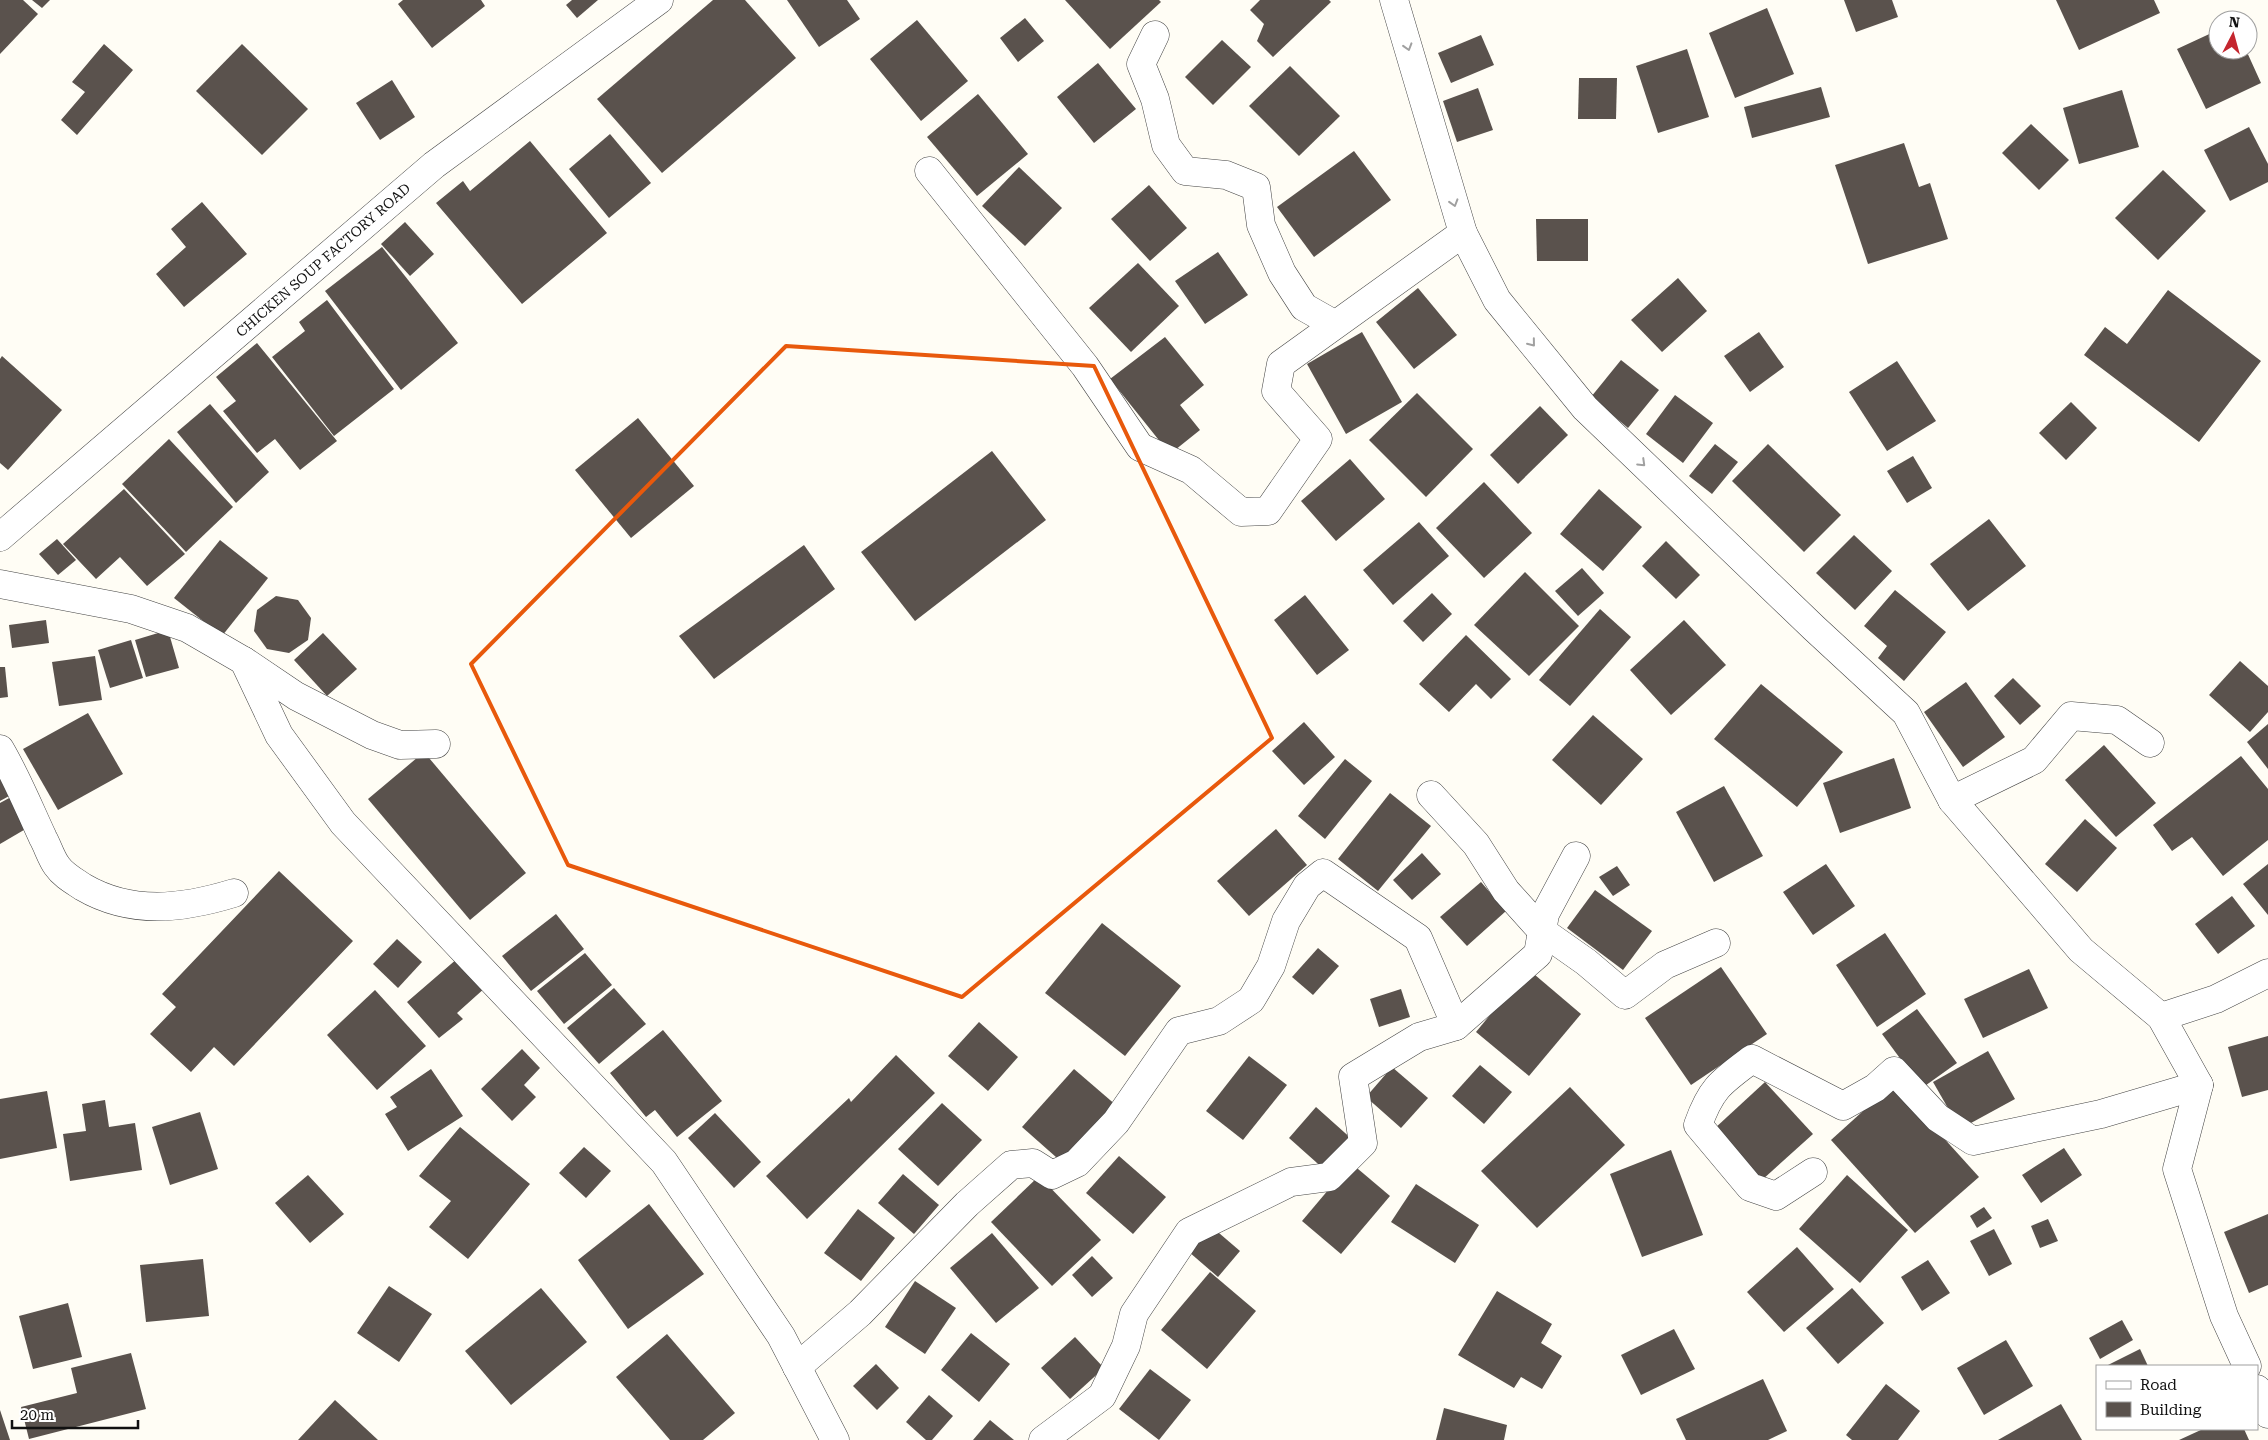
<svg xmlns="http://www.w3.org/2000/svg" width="2268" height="1440" viewBox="0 0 2268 1440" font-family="'Roboto Serif',serif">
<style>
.building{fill:#5a524d}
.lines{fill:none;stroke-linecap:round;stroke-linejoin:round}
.minor-casing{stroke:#444;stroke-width:29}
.minor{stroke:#fff;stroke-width:28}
.oneway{stroke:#a0a0a0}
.marked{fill:none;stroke:#e8590c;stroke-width:4;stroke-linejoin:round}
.labels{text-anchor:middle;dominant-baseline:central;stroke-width:5;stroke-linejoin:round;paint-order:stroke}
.street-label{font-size:14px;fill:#111;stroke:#fff}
</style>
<rect width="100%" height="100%" fill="#fffdf5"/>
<g class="building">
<path d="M0,0h23l15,14 -38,40z"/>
<path d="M32,0h18l-8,8z"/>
<path d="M403,0h78l4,6 -53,42 -34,-44z"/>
<path d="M572,0h26l-21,18 -11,-13z"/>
<path d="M713,0h32l51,58 -134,115 -65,-74z"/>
<path d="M787,0h60l13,19 -41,28z"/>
<path d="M1065,0h94l2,2 -51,47z"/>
<path d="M1260,0h69l2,2 -58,55 -16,-16 7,-17 -14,-14z"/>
<path d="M1844,0h48l6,17 -42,15z"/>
<path d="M2056,0h98l6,13 -81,37z"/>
<path d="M1767,8l27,66 -59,24 -26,-65z"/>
<path d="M1025,18l19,23 -26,21 -18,-24z"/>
<path d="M917,20l51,61 -47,40 -51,-62z"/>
<path d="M2218,30v20h28l15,33 -55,26 -29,-60z"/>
<path d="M1481,35l13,30 -43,18 -13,-30z"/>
<path d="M1222,40l29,27 -38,38 -28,-28z"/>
<path d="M104,44l29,26 -56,65 -16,-15 24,-28 -13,-10z"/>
<path d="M242,44l66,65 -46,46 -66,-64z"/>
<path d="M1687,49l22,68 -51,16 -22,-67z"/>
<path d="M1098,63l38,46 -42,34 -37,-46z"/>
<path d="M1290,66l50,50 -41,40 -50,-50z"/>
<path d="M1579,78h38l-1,41h-38z"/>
<path d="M392,80l23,37 -35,23 -24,-37z"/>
<path d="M1821,87l9,30 -78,21 -8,-31z"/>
<path d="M1478,88l15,42 -36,12 -14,-41z"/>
<path d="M2122,90l17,57 -60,17 -16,-56z"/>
<path d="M978,94l50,60 -51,42 -50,-59z"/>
<path d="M2031,124l38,36 -30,30 -37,-37z"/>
<path d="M2249,127l19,37v18l-38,19 -26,-51z"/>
<path d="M610,134l41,49 -42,35 -40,-49z"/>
<path d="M530,141l77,92 -85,71 -86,-101 27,-22 7,10z"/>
<path d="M1904,143l15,44 11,-4 18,56 -80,25 -33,-99z"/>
<path d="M1354,151l37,49 -77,57 -37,-50z"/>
<path d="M1019,167l43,41 -37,38 -43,-40z"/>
<path d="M2163,170l43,41 -48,49 -43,-42z"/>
<path d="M1149,185l38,43 -37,33 -39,-42z"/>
<path d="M202,202l45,52 -63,53 -28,-33 30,-27 -15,-18z"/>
<path d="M1536,219h52v42h-51z"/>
<path d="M405,222l29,32 -24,22 -29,-32z"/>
<path d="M382,247l76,96 -57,47 -76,-99z"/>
<path d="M1218,252l30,43 -43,29 -30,-43z"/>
<path d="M1138,263l41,43 -48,46 -42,-44z"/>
<path d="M1678,278l29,33 -45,41 -31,-32z"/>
<path d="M1418,288l39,47 -43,34 -38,-47z"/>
<path d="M2168,290l93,71 -62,81 -115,-87 21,-28 22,17z"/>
<path d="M327,300l67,89 -60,47 -62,-79 33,-26 -6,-9z"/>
<path d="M1362,332l40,70 -56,32 -39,-70z"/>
<path d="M1759,332l25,35 -34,25 -26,-36z"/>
<path d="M1165,337l39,48 -24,20 20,25 -30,24 -60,-75z"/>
<path d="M257,343l80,98 -37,29 -25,-31 -18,14 -34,-42 13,-10 -20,-24z"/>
<path d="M2,356l60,54 -54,60 -8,-7v-104z"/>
<path d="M1621,360l38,30 -31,38 -37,-31z"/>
<path d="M1897,361l39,60 -49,30 -38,-59z"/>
<path d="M1417,393l56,56 -47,48 -57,-57z"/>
<path d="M1675,395l38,28 -30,40 -37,-29z"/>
<path d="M2071,402l26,26 -31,32 -27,-27z"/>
<path d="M210,404l59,68 -33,31 -59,-71z"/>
<path d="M1540,406l28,29 -50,49 -28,-29z"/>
<path d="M638,418l56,68 -63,52 -56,-68z"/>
<path d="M169,439l64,68 -47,45 -64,-68z"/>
<path d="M1715,444l23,18 -26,32 -23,-18z"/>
<path d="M1768,444l73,71 -37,37 -72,-71z"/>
<path d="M992,451l54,69 -131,101 -54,-69z"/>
<path d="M1913,456l19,32 -25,15 -20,-32z"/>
<path d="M1350,459l35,40 -49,42 -35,-40z"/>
<path d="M1484,482l48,51 -48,45 -48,-50z"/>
<path d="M124,489l61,65 -38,32 -27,-29 -24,22 -33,-35z"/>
<path d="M1599,489l43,38 -39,44 -43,-37z"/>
<path d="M1989,519l37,47 -58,45 -38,-47z"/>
<path d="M1419,522l30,34 -56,49 -30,-35z"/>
<path d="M1854,535l38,36 -37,39 -39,-37z"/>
<path d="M57,539l19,21 -18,15 -19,-21z"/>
<path d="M220,540l48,38 -46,58 -48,-38z"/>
<path d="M1666,541l34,34 -24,24 -34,-33z"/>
<path d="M804,545l31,44 -121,90 -35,-43z"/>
<path d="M1582,568l22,25 -26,23 -23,-25z"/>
<path d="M1525,572l54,54 -50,50 -55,-51z"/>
<path d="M1895,590l51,42 -42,49 -26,-23 9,-12 -23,-20z"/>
<path d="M1432,593l20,21 -29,28 -20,-21z"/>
<path d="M1305,595l44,55 -32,25 -43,-55z"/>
<path d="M276,596l22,4 13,18 -3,22 -19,13 -22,-4 -13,-18 3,-21z"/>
<path d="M1600,609l31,28 -61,69 -31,-26z"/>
<path d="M46,620l3,23 -37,5 -3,-23z"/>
<path d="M1684,620l42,45 -55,50 -41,-45z"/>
<path d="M168,630l11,38 -33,9 -11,-37z"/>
<path d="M323,633l34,36 -30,27 -33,-36z"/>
<path d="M1466,635l45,44 -20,20 -15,-15 -27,28 -30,-28z"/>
<path d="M131,640l12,38 -33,10 -12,-38z"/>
<path d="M95,656l7,44 -43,6 -7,-44z"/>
<path d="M2240,661l28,25v26l-18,20 -41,-37z"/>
<path d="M0,667h5l3,30 -8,1z"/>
<path d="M2013,678l28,28 -21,19 -26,-29z"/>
<path d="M1966,682l39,55 -42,30 -39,-55z"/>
<path d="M1761,684l82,68 -46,55 -83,-68z"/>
<path d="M88,713l35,61 -65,36 -35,-61z"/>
<path d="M1593,715l50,44 -42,46 -49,-45z"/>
<path d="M1304,722l31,35 -31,28 -32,-34z"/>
<path d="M2268,724v45l-21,-27z"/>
<path d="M2104,745l52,58 -40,34 -51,-57z"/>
<path d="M424,752l102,121 -56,47 -102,-121z"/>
<path d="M2241,756l27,33v51l-45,36 -31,-39 -20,14 -19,-26z"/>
<path d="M1894,758l17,50 -71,25 -17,-50z"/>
<path d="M1345,759l27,22 -47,58 -27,-23z"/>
<path d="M0,777l11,18 -11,6z"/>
<path d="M1724,786l39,70 -49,26 -38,-70z"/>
<path d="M1390,793l41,33 -53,65 -40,-32z"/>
<path d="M11,797l18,30 -29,17v-41z"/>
<path d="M2085,819l32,29 -40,44 -32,-28z"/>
<path d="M1276,829l31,36 -58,51 -32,-35z"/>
<path d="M1422,853l19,21 -29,26 -19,-20z"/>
<path d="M1826,864l29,42 -42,29 -30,-43z"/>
<path d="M2268,864v51l-25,-31z"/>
<path d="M1617,866l13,19 -17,11 -14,-19z"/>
<path d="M279,871l74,70 -119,125 -20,-19 -23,25 -41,-38 26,-27 -14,-13z"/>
<path d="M1481,882l25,29 -39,35 -27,-29z"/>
<path d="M1595,890l57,41 -29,39 -56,-42z"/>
<path d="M2232,896l23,30 -37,28 -23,-30z"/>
<path d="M556,914l28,35 -53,42 -29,-35z"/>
<path d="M1102,923l79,63 -56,70 -80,-63z"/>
<path d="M1885,933l41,61 -49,33 -41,-62z"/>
<path d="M397,939l25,23 -24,26 -25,-24z"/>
<path d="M1318,948l21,18 -26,29 -21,-18z"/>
<path d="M585,953l27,32 -48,39 -27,-33z"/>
<path d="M458,958l28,29 -29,26 6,6 -24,19 -32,-36z"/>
<path d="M1721,967l46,67 -76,51 -46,-67z"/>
<path d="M1528,969l53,45 -52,62 -53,-44z"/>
<path d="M2029,969l19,39 -65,30 -19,-39z"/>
<path d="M614,988l32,36 -47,40 -32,-36z"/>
<path d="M1401,989l9,28 -31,10 -9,-28z"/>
<path d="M375,990l51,56 -49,44 -50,-55z"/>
<path d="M1917,1009l40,54 -35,25 -40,-54z"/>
<path d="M979,1022l39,35 -30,34 -40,-35z"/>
<path d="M663,1030l59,71 -45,36 -22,-27 -9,7 -36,-44z"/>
<path d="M2268,1036v54l-26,7 -14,-50z"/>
<path d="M522,1049l18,19 -16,17 12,12 -24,24 -31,-32z"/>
<path d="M1988,1051l27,48 -55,30 -27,-47z"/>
<path d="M896,1055l39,38 -128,126 -41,-43 83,-78 2,4z"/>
<path d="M1249,1056l38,29 -44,55 -37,-29z"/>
<path d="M1480,1065l32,27 -28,32 -32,-28z"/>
<path d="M1392,1067l36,31 -27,30 -35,-31z"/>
<path d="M431,1069l32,47 -55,35 -23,-37 12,-7 -7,-10z"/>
<path d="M1074,1069l43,37 -52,59 -43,-38z"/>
<path d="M1765,1082l48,52 -51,46 -48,-51z"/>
<path d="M1894,1083l85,94 -64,56 -84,-93z"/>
<path d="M1570,1087l55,58 -88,83 -56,-57z"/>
<path d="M47,1091l10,57 -57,11v-60z"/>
<path d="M105,1100l4,27 26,-4 7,47 -72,11 -7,-47 23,-3 -4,-27z"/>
<path d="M942,1103l40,37 -44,46 -40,-37z"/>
<path d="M1316,1107l38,34 -28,30 -37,-33z"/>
<path d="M200,1112l18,57 -48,16 -18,-58z"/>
<path d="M715,1113l46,49 -27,26 -46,-50z"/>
<path d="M460,1127l70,57 -62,75 -39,-32 22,-26 -32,-25z"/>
<path d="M584,1147l27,24 -25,27 -27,-25z"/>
<path d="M2064,1148l18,27 -41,28 -19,-28z"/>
<path d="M1671,1150l32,85 -61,22 -32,-83z"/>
<path d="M1119,1156l47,41 -33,37 -47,-41z"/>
<path d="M1351,1163l39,33 -49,58 -39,-33z"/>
<path d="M903,1174l36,31 -25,29 -36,-31z"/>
<path d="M308,1175l36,39 -34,29 -35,-40z"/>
<path d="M1847,1175l61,55 -48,53 -61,-54z"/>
<path d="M1039,1176l62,64 -49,46 -61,-64z"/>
<path d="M1416,1184l63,41 -24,38 -64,-41z"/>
<path d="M649,1204l55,70 -76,55 -50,-69z"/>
<path d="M1984,1207l8,11 -15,10 -7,-12z"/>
<path d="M858,1209l37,29 -34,43 -37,-28z"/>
<path d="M2268,1214v71l-19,8 -25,-61z"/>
<path d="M2048,1219l10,22 -18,7 -9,-22z"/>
<path d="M1212,1227l28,24 -22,26 -29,-25z"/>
<path d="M1994,1229l18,35 -23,12 -19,-35z"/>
<path d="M992,1233l47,55 -43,35 -46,-55z"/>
<path d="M1797,1247l37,42 -50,43 -37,-40z"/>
<path d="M1092,1256l21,22 -21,19 -20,-22z"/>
<path d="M203,1259l6,57 -63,6 -6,-57z"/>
<path d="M1928,1260l22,33 -28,18 -21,-34z"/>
<path d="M1210,1272l46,39 -49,58 -46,-39z"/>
<path d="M915,1281l41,27 -31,46 -40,-27z"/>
<path d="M389,1286l43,28 -33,48 -42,-29z"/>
<path d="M541,1288l46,54 -76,63 -46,-54z"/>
<path d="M1852,1288l32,35 -46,41 -32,-36z"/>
<path d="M1497,1291l55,33 -11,19 21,13 -20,33 -21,-12 -7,11 -56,-33z"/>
<path d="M68,1303l14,54 -49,12 -14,-53z"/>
<path d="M2122,1320l11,20 -33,19 -11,-21z"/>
<path d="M1674,1329l21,40 -54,26 -20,-40z"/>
<path d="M971,1333l39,31 -31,38 -38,-32z"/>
<path d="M667,1334l68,79 -32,27h-33l-54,-63z"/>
<path d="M1075,1337l29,31 -34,31 -29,-31z"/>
<path d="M2006,1340l27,46 -49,29 -27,-47z"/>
<path d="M2140,1349l8,17h-42z"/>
<path d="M131,1353l15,56 -117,30 -8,-32 56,-14 -6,-25z"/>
<path d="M876,1364l23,24 -22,22 -24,-24z"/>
<path d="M1150,1369l41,31 -32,40 -40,-31z"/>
<path d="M1763,1379l24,52 -19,9h-82l-10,-21z"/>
<path d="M1886,1384l34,27 -22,29h-46l-6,-5z"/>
<path d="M929,1395l24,21 -21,24h-6l-20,-18z"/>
<path d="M335,1400l43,40h-80z"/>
<path d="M2061,1404l21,36h-84z"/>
<path d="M1444,1408l63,17 -3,15h-68z"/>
<path d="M0,1410l10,30h-10z"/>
<path d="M990,1420l24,20h-41z"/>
<path d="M2203,1429h41l5,11h-70z"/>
</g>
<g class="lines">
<g class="minor-casing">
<g id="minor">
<path d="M1394,0l69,233 34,67 88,108 229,220 92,85 46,87 129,150 80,67 38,68 -22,84 47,147 23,50"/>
<path d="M1155,35l-14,29 14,35 11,46 19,26 41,4 30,12 5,38 21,48 22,34 30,17"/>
<path d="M929,171l156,195 55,81 51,23 50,42 27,-1 50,-72 -42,-48 5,-27 182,-131"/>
<path d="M0,537l434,-372 225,-165"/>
<path d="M0,584l131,25 56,19 57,33 52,35 76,39 28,10 36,-1"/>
<path d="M244,661l35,74 64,88 321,339 117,174 54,104"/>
<path d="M0,749c17,29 29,59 43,89 5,9 8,20 14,28 6,9 17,15 26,21 48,28 99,22 151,6"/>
<path d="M1431,795l45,49 30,47 36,40 44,31 39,33 40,-30 51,-22"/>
<path d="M1952,800l82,-40 37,-44 46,4 33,23"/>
<path d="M2161,1017l55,-18 52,-26"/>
<path d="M1813,1172l-37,24 -26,-9 -52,-62c13,-37 23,-43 54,-66l91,47 32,-18 19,-17 44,47 35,23 128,-27 98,-29"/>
<path d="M797,1367l63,-54 107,-109 44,-39 22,-2 19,12 25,-12 39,-41 63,-91 40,-10 32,-21 20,-34 15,-45 21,-35 16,-13 95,65 38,88"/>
<path d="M2257,1389l11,25"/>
<path d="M1043,1440l59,-44 24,-50 8,-32 55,-82 102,-50 38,-5 34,-34 -10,-66 66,-40 37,-11 82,-72 7,-40 31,-58"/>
</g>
</g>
<use href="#minor" class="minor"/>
</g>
<defs><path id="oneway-chevron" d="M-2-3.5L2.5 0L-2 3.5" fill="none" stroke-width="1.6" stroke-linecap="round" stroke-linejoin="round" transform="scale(1.25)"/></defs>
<g class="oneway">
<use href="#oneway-chevron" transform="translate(1408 47) rotate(73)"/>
<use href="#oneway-chevron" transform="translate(1454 203) rotate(73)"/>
<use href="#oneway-chevron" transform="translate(1532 343) rotate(51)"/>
<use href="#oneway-chevron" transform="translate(1642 463) rotate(44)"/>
</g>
<path class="marked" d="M786,346l308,20 178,372 -310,259 -394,-132 -97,-201z"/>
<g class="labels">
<g class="street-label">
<text transform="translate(323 260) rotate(-41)">CHICKEN SOUP FACTORY ROAD</text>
</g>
</g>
<rect x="2096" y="1365" width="162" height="65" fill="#ffffff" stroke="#a0a0a0"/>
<rect x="2106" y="1381" width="25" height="8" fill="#ffffff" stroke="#a0a0a0"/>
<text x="2140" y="1390" font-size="15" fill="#111111">Road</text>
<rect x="2106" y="1402" width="25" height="15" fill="#5a524d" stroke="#a0a0a0"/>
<text x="2140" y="1415" font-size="15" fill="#111111">Building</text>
<g transform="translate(2233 35) rotate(6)"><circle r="24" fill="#ffffff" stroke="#a0a0a0"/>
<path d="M0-4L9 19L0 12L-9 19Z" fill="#c4262e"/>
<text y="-8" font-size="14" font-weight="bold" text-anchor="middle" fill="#111111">N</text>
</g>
<path d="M12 1420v8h126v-8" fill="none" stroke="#111111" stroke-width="2.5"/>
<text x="20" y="1420" font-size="15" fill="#111111" stroke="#ffffff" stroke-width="4" paint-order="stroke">20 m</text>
</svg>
